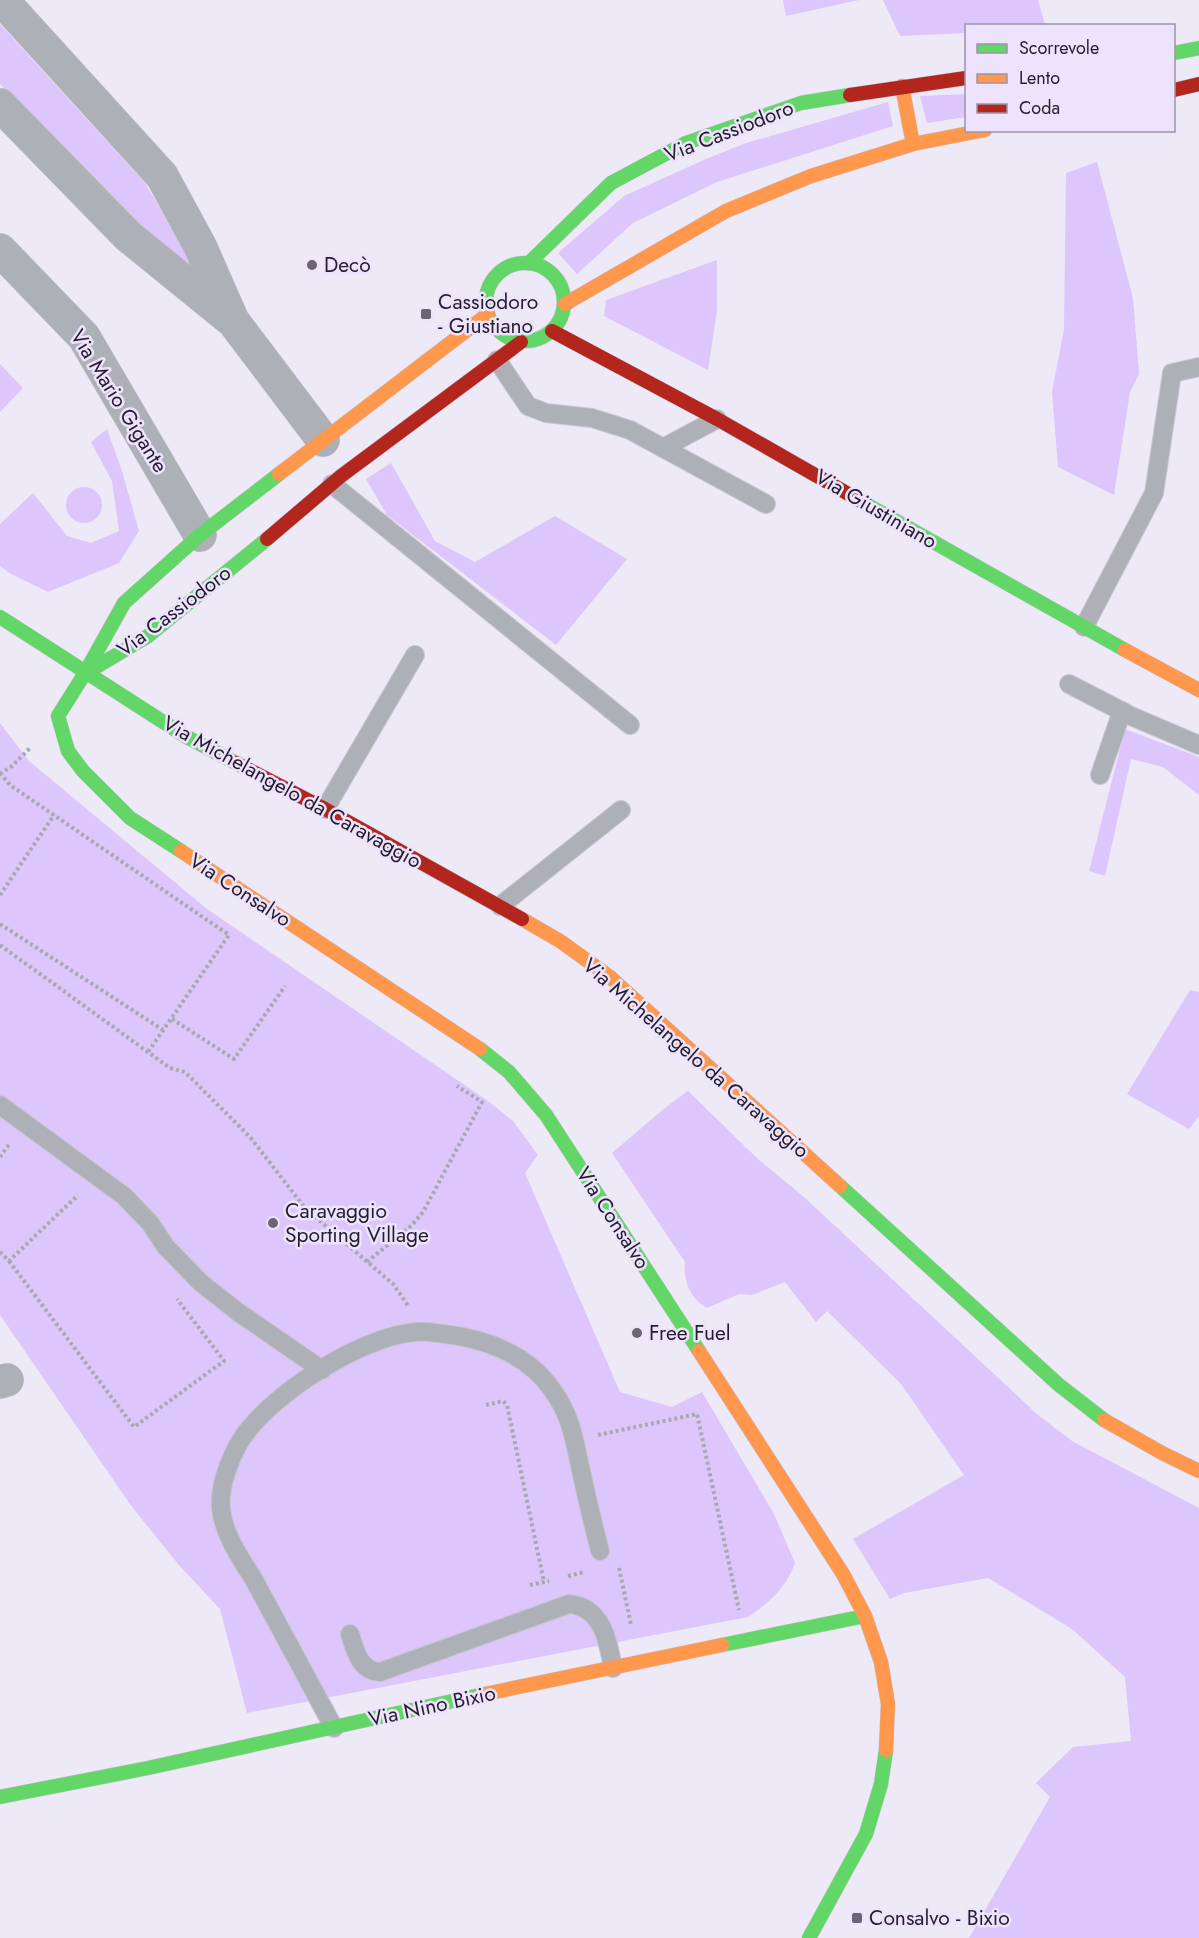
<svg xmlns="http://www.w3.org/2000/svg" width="1199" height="1938" viewBox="0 0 1199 1938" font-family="Jost,sans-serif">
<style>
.green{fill:#dcc6fb}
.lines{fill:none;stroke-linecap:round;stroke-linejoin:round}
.lane-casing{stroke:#cac5d2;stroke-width:20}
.street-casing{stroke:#cac5d2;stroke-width:34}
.fast-casing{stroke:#cac5d2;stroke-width:15}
.slow-casing{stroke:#cac5d2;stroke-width:15}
.jam-casing{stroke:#cac5d2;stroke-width:15}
.path{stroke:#a7a9b0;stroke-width:4;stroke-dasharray:3 3;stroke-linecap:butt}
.lane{stroke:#adb1b7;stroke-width:18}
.street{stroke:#adb1b7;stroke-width:33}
.fast{stroke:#63d668;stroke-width:14}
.slow{stroke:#ff974d;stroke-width:14}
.jam{stroke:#b3261e;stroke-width:14}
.poi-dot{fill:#6a6473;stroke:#ede3fd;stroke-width:2}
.labels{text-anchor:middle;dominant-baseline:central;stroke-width:5;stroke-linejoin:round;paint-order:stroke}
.street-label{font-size:21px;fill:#231d2c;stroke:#ede3fd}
.poi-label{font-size:21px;fill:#231d2c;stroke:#ede3fd;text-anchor:start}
</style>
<rect width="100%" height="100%" fill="#eee9f7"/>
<g class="green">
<path d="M783,0h76l-73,16z"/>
<path d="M883,0h155l7,25 -79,1v7l-66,3z"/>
<path d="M0,24l145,159 51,86 -75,-57 -121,-128z"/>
<path d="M966,94v23l-39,6 -7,-27z"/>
<path d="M888,102l5,24 -176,56 -84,41 -56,51 -19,-21 66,-57 82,-37 40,-16z"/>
<path d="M1097,162l36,136 6,76 -9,18 -16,103 -56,-28 -6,-75 12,-63 2,-156z"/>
<path d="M717,260v51l-9,59 -104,-54 2,-16z"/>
<path d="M0,364l23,24 -23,24z"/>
<path d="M107,429l15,42 17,60 -20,32 -71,29 -37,-18 -11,-8v-42l33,-31 34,43 24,7 28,-12 -7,-50 -21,-39z"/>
<path d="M391,463l44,78 40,21 80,-46 72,43 -71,86 -169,-130 -21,-36z"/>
<circle cx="84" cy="505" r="18"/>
<path d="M0,723l29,38 178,148 281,192 25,20 25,34 -13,18 95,219 52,15 30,-15 72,122 21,49c-9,25 -25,39 -47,54l-501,96 -27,-104 -42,-45 -46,-57 -132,-192z"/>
<path d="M1125,729l74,28v38l-36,-28 -32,-8 -26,117 -16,-5z"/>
<path d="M1190,990l9,2v124l-10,13 -62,-35z"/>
<path d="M688,1091l71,69 45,37 234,218 34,26 127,67v430h-230l81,-141 -14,-14 37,-36 58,-6 -6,-64 -53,-48 -84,-51 -84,15 -14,6 -37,-60 111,-64 -63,-91 -74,-73 -11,11 -31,-40 -33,13 -13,-1 -32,14c-17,-10 -24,-26 -22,-46l-73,-109 54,-46z"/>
</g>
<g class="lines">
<g class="lane-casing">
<g id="lane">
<path d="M497,360l31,46 18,7 46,5 38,12 136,74"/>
<path d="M663,448l54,-29"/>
<path d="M332,484l298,241"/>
<path d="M1084,627l70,-134 18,-120 27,-6"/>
<path d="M1069,684l62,32 68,29"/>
<path d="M1100,775l22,-64"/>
<path d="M325,809l90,-154"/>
<path d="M500,906l121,-96"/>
<path d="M0,1105l124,91 26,27 16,24 35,36 37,29 84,58"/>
<path d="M350,1634c5,17 10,37 30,38l189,-68c33,3 39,36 44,64"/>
<path d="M334,1728l-81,-150c-13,-20 -30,-45 -32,-70 -2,-21 8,-47 18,-65 28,-47 122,-107 177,-111 9,-1 19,1 28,2 42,5 84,20 109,57 18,24 22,52 28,80 6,27 12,54 19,80"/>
</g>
</g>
<g class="street-casing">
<g id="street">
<path d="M2,0l160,176 38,70 33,75 90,119"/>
<path d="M0,105l128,131 101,82"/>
<path d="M0,250l84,87 116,198"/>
<path d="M0,1382l7,-2"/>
</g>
</g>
<g class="fast-casing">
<g id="fast">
<path d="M1174,53l25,-5"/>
<path d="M529,263l82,-80 75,-40 115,-40 49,-8"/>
<circle cx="525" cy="302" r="39"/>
<path d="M866,504l259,146"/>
<path d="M0,617l185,119 51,27"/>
<path d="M86,673l62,-37 119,-97"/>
<path d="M181,851l-51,-33 -47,-47 -15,-20 -10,-35 27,-43 39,-70 76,-68 79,-61"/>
<path d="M480,1049l29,23 37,43 153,236"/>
<path d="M840,1186l219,199 45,35"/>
<path d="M722,1645l143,-29"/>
<path d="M0,1797l148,-29 332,-73"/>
<path d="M809,1938l57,-104 15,-50 5,-34"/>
</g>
</g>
<g class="slow-casing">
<g id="slow">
<path d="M902,86l11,58"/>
<path d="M565,304l161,-93 85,-35 102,-32 72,-14"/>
<path d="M279,474l209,-160"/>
<path d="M1125,650l74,40"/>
<path d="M181,851l299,198"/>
<path d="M522,919l38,22 50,36 230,209"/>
<path d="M699,1351l144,223 22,42 16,46 7,42 -2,46"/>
<path d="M1104,1420l58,33 37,18"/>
<path d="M480,1695l242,-50"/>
</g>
</g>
<g class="jam-casing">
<g id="jam">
<path d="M1174,90l25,-6"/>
<path d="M850,95l116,-17"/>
<path d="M552,331l165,88 149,85"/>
<path d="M267,539l74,-63 180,-134"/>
<path d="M236,763l89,46 197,110"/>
</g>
</g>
<g class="path">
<path d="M0,773l10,12 219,150 -81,117"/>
<path d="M0,774l12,-8 19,-19"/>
<path d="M0,895l54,-80"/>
<path d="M0,924l163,106"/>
<path d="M0,945l170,123 15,4 65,65 55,71 88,76 16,23"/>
<path d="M172,1019l62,40 51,-73"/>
<path d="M0,1157l10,-14"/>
<path d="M0,1252l9,9 69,-66"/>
<path d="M9,1261l125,166 90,-66 -47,-62"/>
<path d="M367,1262l45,-37 11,-13 59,-110 -25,-16"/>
<path d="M486,1405l17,-4 4,4 37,177"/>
<path d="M598,1435l99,-21 42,196"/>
<path d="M619,1568l12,57"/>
<path d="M568,1576l16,-4"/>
<path d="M530,1585l19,-4"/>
</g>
<use href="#lane" class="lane"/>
<use href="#street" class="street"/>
<use href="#fast" class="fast"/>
<use href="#slow" class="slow"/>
<use href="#jam" class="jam"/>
</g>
<g class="poi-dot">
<circle cx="312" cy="265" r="6"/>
<rect x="420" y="308" width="12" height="12" rx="3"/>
<circle cx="273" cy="1223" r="6"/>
<circle cx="637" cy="1333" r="6"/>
<rect x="851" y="1912" width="12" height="12" rx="3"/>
</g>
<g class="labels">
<g class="street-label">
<text transform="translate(729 131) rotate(-21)">Via Cassiodoro</text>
<text transform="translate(119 401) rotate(58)">Via Mario Gigante</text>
<text transform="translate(876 509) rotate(30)">Via Giustiniano</text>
<text transform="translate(174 611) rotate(-37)">Via Cassiodoro</text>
<text transform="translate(292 792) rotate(29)">Via Michelangelo da Caravaggio</text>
<text transform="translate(240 890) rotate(33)">Via Consalvo</text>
<text transform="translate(696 1058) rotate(41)">Via Michelangelo da Caravaggio</text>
<text transform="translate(613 1218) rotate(57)">Via Consalvo</text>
<text transform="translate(432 1706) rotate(-12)">Via Nino Bixio</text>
</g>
<g class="poi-label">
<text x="324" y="265">Decò</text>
<text x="438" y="302">Cassiodoro<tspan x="438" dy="24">- Giustiano</tspan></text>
<text x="285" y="1211">Caravaggio<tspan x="285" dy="24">Sporting Village</tspan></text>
<text x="649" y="1333">Free Fuel</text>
<text x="869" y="1918">Consalvo - Bixio</text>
</g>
</g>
<rect x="965" y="24" width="210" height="108" fill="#ede3fd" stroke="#9c94a9" stroke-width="1.5"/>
<rect x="977" y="44" width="30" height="9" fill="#63d668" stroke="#9c94a9" stroke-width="1.5"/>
<text x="1019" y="54" font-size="18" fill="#231d2c">Scorrevole</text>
<rect x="977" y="74" width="30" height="9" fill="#ff974d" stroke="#9c94a9" stroke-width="1.5"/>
<text x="1019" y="84" font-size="18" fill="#231d2c">Lento</text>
<rect x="977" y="104" width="30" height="9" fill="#b3261e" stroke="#9c94a9" stroke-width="1.5"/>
<text x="1019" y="114" font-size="18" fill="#231d2c">Coda</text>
</svg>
